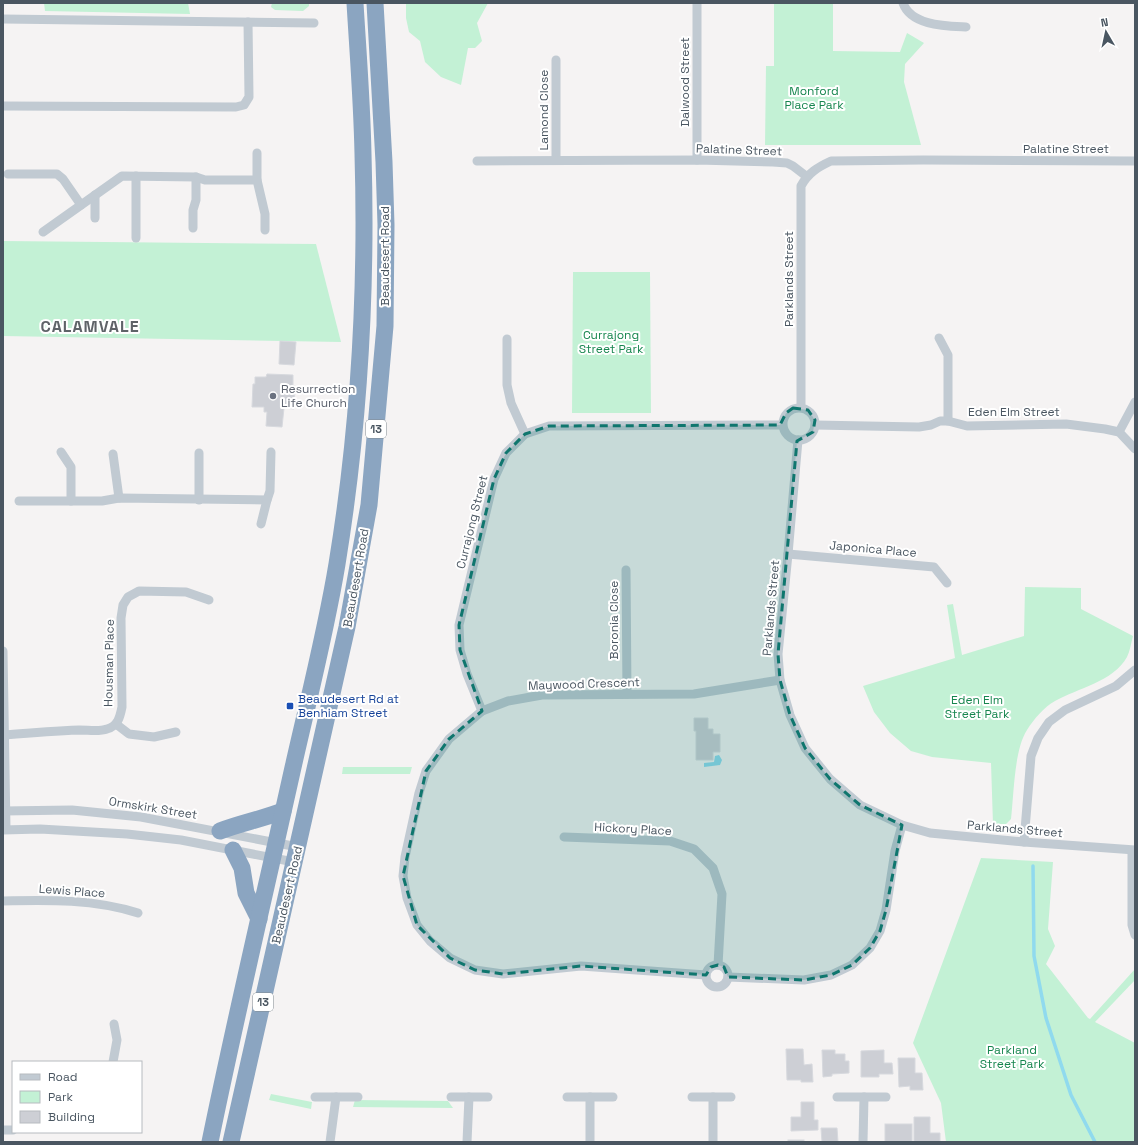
<svg xmlns="http://www.w3.org/2000/svg" width="1138" height="1145" viewBox="0 0 1138 1145" font-family="'Space Grotesk',sans-serif">
<style>
.green{fill:#c3f1d5}
.water{fill:#90daee}
.lines{fill:none;stroke-linecap:round;stroke-linejoin:round}
.stream{stroke:#90daee;stroke-width:3.5}
.building{fill:#cdcfd5;stroke:#d7d9de}
.street{stroke:#c1cad2;stroke-width:9}
.highway{stroke:#8ba5c1;stroke-width:17}
.marked{fill:#0f766e;fill-opacity:0.2;stroke:#0f766e;stroke-width:3;stroke-dasharray:8 5;stroke-linejoin:round}
.worship-dot{fill:#6b7280;stroke:#fff;stroke-width:1.5}
.transit-dot{fill:#1a4fb4;stroke:#fff;stroke-width:1.5}
.labels{text-anchor:middle;dominant-baseline:central;stroke-width:4;stroke-linejoin:round;paint-order:stroke}
.shield{fill:#fff;stroke:#808990;stroke-width:1}
.shield-label{font-size:11px;font-weight:bold;fill:#4a5661}
.street-label{font-size:12px;fill:#4a5661;stroke:#fff}
.park-label{font-size:12px;fill:#17864f;stroke:#fff}
.worship-label{font-size:12px;fill:#5b616d;stroke:#fff;text-anchor:start}
.transit-label{font-size:12px;fill:#164399;stroke:#fff;text-anchor:start}
.district-label{font-size:16px;font-weight:bold;letter-spacing:1px;fill:#5f6368;stroke:#fff}
</style>
<rect width="100%" height="100%" fill="#f5f3f3"/>
<g class="green">
<path d="M44,3h144l2,11 -145,-3z"/>
<path d="M272,3h37v3l-6,5 -28,-1 -4,-3z"/>
<path d="M406,3h82l-11,20 5,18 -7,7h-7l-7,37 -20,-8 -16,-15 -5,-21 -11,-9 -3,-14z"/>
<path d="M774,3h59v48l67,1 7,-19 17,10 -19,21 -1,18 17,63h-156l1,-79h8z"/>
<path d="M3,241l313,3 25,98 -338,-6z"/>
<path d="M573,272h77l1,141h-79z"/>
<path d="M1025,587l56,1v21l52,27c-2,7 -3,15 -6,21 -14,25 -49,31 -72,44 -11,6 -21,18 -28,29 -13,20 -13,64 -16,89l-5,5h-13l-2,-61 -59,-6 -21,-6 -21,-18 -16,-21 -11,-26 92,-28 -8,-53 6,-1 9,51 62,-19z"/>
<path d="M343,767h69l-2,7h-68z"/>
<path d="M981,858l72,4 -5,67 7,17 -9,18 42,54 2,1 45,-50v11l-40,42 40,21v99h-189l-5,-39 -28,-60z"/>
<path d="M271,1094l41,8 -1,7 -42,-9z"/>
<path d="M355,1100l93,1 5,7 -100,-1z"/>
</g>
<path class="water" d="M719,755l3,5 -2,5 -16,2v-4l10,-1 1,-6z"/>
<g class="lines">
<path class="stream" d="M1033,866l1,90 12,62 25,77 24,47"/>
</g>
<g class="building">
<path d="M280,341l16,1 -2,23 -15,-1z"/>
<path d="M267,374l26,1v11h2l-1,23 -10,-1 -2,19 -16,-1 1,-14h-3v-5h-12l1,-23h2v-7h11z"/>
<path d="M694,718h14v11h5v5h7v18h-7v8h-17v-29h-2z"/>
<path d="M786,1049h17l1,16 8,-1 1,18h-12v-2h-14z"/>
<path d="M822,1050h13v4h10v7h4v12l-17,1v2l-9,1z"/>
<path d="M884,1050v13h8l1,11h-14v3h-18v-26z"/>
<path d="M898,1058h17v15h7l1,17h-13v-4l-11,1z"/>
<path d="M801,1102h13v18h4v10l-27,1v-14h10z"/>
<path d="M914,1117h16v16h10v9h-26z"/>
<rect x="885" y="1124" width="27" height="18"/>
<path d="M821,1128h16l1,14h-16z"/>
<rect x="788" y="1140" width="16" height="2"/>
</g>
<g class="lines">
<g class="street">
<path d="M697,3v157"/>
<path d="M903,3c8,23 44,23 63,24"/>
<path d="M3,19l311,4"/>
<path d="M3,106l233,1 8,-2 5,-8 -1,-75"/>
<path d="M257,153v27"/>
<path d="M556,160v-100"/>
<path d="M477,161l220,-1 76,2 14,1 6,3 13,10"/>
<path d="M8,174h49l6,5 18,26"/>
<path d="M136,176v62"/>
<path d="M95,218v-23"/>
<path d="M193,228v-18l3,-10v-23"/>
<path d="M43,232l79,-56 74,1 9,3h52l8,34v16"/>
<path d="M939,338l9,17v66"/>
<path d="M507,339v46l4,18 14,31"/>
<path d="M801,407v-221c7,-13 17,-19 30,-25l92,-1 212,1"/>
<circle cx="799" cy="424" r="16"/>
<path d="M815,425l104,2 12,-2 9,-4h8l19,5 99,-2 39,5 14,3 16,17"/>
<path d="M1119,432l16,-30"/>
<path d="M798,440l-10,114 -10,100 2,26 10,35 15,33 25,31 30,26 42,20 28,8 94,9 111,8"/>
<path d="M61,452l10,15v34h31l17,-3 148,2"/>
<path d="M113,454l6,44"/>
<path d="M199,500v-47"/>
<path d="M19,501h52"/>
<path d="M261,524l6,-24 3,-9 1,-39"/>
<path d="M788,554l146,13 13,16"/>
<path d="M626,570l1,124"/>
<path d="M3,651l3,178"/>
<path d="M482,711l-15,-37 -7,-24 -1,-25 35,-146 12,-26 19,-19 24,-8 233,-1"/>
<path d="M116,724l13,10 25,3 22,-5"/>
<path d="M5,735c24,-2 50,-4 74,-5 10,0 20,2 28,-1 11,-3 13,-12 15,-22l-1,-89 2,-13 5,-8 11,-6 47,1 23,8"/>
<path d="M3,811l69,-1 69,7 157,30"/>
<path d="M3,830l37,-1 87,5 54,6 113,22"/>
<path d="M564,837l106,4 24,8 19,19 9,26 -4,71"/>
<path d="M1024,842l7,-86 7,-18 11,-16 16,-12 51,-24 19,-16"/>
<path d="M1132,851v74l3,10"/>
<path d="M3,901c46,-1 91,-2 135,12"/>
<circle cx="717" cy="976" r="11"/>
<path d="M706,975l-125,-9 -78,8 -28,-4 -25,-12 -20,-17 -13,-16 -10,-27 -4,-22 2,-19 14,-64 7,-22 23,-32 33,-28 26,-10 34,-6 152,-1 86,-14"/>
<path d="M728,977l76,3 27,-5 21,-10 18,-17 10,-17 6,-21 9,-59 7,-26"/>
<path d="M113,1062l4,-22 -3,-16"/>
<path d="M315,1097h43"/>
<path d="M451,1097h37"/>
<path d="M567,1097h46"/>
<path d="M692,1097h39"/>
<path d="M837,1097h49"/>
<path d="M3,1130h10"/>
<path d="M330,1142l6,-45"/>
<path d="M467,1142l2,-45"/>
<path d="M590,1142v-45"/>
<path d="M713,1142v-45"/>
<path d="M863,1142l1,-45"/>
</g>
<g class="highway">
<path d="M220,831c21,-8 42,-12 63,-20"/>
<path d="M233,850l9,18 4,25 13,26"/>
<path d="M210,1142c26,-127 56,-253 84,-379 15,-66 32,-132 43,-199 22,-135 30,-274 26,-410 -1,-51 -5,-101 -8,-151"/>
<path d="M231,1142l116,-515 22,-122 16,-179 1,-101 -2,-63 -9,-159"/>
</g>
</g>
<path class="marked" d="M793,408l15,2 7,10 -2,12 -16,9 -19,213 2,26 10,35 15,33 25,31 30,26 42,20 -16,85 -6,21 -10,17 -18,17 -21,10 -27,5 -76,-3 -4,-10 -6,-2 -7,2 -5,8 -125,-9 -78,8 -28,-4 -25,-12 -33,-33 -14,-49 23,-105 23,-32 33,-28 -22,-61 -1,-25 35,-146 12,-26 19,-19 24,-8 231,-1 6,-12z"/>
<circle class="worship-dot" cx="273" cy="396" r="4"/>
<rect class="transit-dot" x="286" y="702" width="8" height="8" rx="2"/>
<g class="labels">
<g class="shield">
<rect x="366" y="420" width="20" height="18" rx="3"/>
<rect x="253" y="993" width="20" height="18" rx="3"/>
</g>
<g class="shield-label">
<text x="376" y="429">13</text>
<text x="263" y="1002">13</text>
</g>
<g class="street-label">
<text transform="translate(685 82) rotate(-90)">Dalwood Street</text>
<text transform="translate(544 110) rotate(-90)">Lamond Close</text>
<text x="1066" y="149">Palatine Street</text>
<text transform="translate(739 150) rotate(2)">Palatine Street</text>
<text transform="translate(385 256) rotate(-90)">Beaudesert Road</text>
<text transform="translate(789 279) rotate(-90)">Parklands Street</text>
<text x="1014" y="412">Eden Elm Street</text>
<text transform="translate(472 522) rotate(-76)">Currajong Street</text>
<text transform="translate(873 549) rotate(5)">Japonica Place</text>
<text transform="translate(356 578) rotate(-80)">Beaudesert Road</text>
<text transform="translate(771 608) rotate(-85)">Parklands Street</text>
<text transform="translate(614 620) rotate(-90)">Boronia Close</text>
<text transform="translate(109 663) rotate(-89)">Housman Place</text>
<text transform="translate(584 684) rotate(-2)">Maywood Crescent</text>
<text transform="translate(153 808) rotate(9)">Ormskirk Street</text>
<text transform="translate(633 829) rotate(3)">Hickory Place</text>
<text transform="translate(1015 829) rotate(5)">Parklands Street</text>
<text transform="translate(72 891) rotate(4)">Lewis Place</text>
<text transform="translate(287 895) rotate(-77)">Beaudesert Road</text>
</g>
<g class="park-label">
<text x="814" y="91">Monford<tspan x="814" dy="14">Place Park</tspan></text>
<text x="611" y="335">Currajong<tspan x="611" dy="14">Street Park</tspan></text>
<text x="977" y="700">Eden Elm<tspan x="977" dy="14">Street Park</tspan></text>
<text x="1012" y="1050">Parkland<tspan x="1012" dy="14">Street Park</tspan></text>
</g>
<g class="worship-label">
<text x="281" y="389">Resurrection<tspan x="281" dy="14">Life Church</tspan></text>
</g>
<g class="transit-label">
<text x="298" y="699">Beaudesert Rd at<tspan x="298" dy="14">Benhiam Street</tspan></text>
</g>
<g class="district-label">
<text x="90" y="326">CALAMVALE</text>
</g>
</g>
<rect width="1138" height="1145" fill="none" stroke="#4a5661" stroke-width="8"/>
<rect x="12" y="1061" width="130" height="72" fill="#ffffff" stroke="#b7bbc0"/>
<rect x="20" y="1074" width="20" height="6" fill="#c1cad2" stroke="#b7bbc0"/>
<text x="48" y="1081" font-size="12" fill="#4a5661">Road</text>
<rect x="20" y="1091" width="20" height="12" fill="#c3f1d5" stroke="#b7bbc0"/>
<text x="48" y="1101" font-size="12" fill="#4a5661">Park</text>
<rect x="20" y="1111" width="20" height="12" fill="#cdcfd5" stroke="#b7bbc0"/>
<text x="48" y="1121" font-size="12" fill="#4a5661">Building</text>
<g transform="translate(1106 32) rotate(351)" stroke="#ffffff" stroke-width="3" paint-order="stroke">
<path d="M0-3L7 15L0 10L-7 15Z" fill="#4a5661"/>
<text y="-6" font-size="11" font-weight="bold" text-anchor="middle" fill="#4a5661">N</text>
</g>
</svg>
